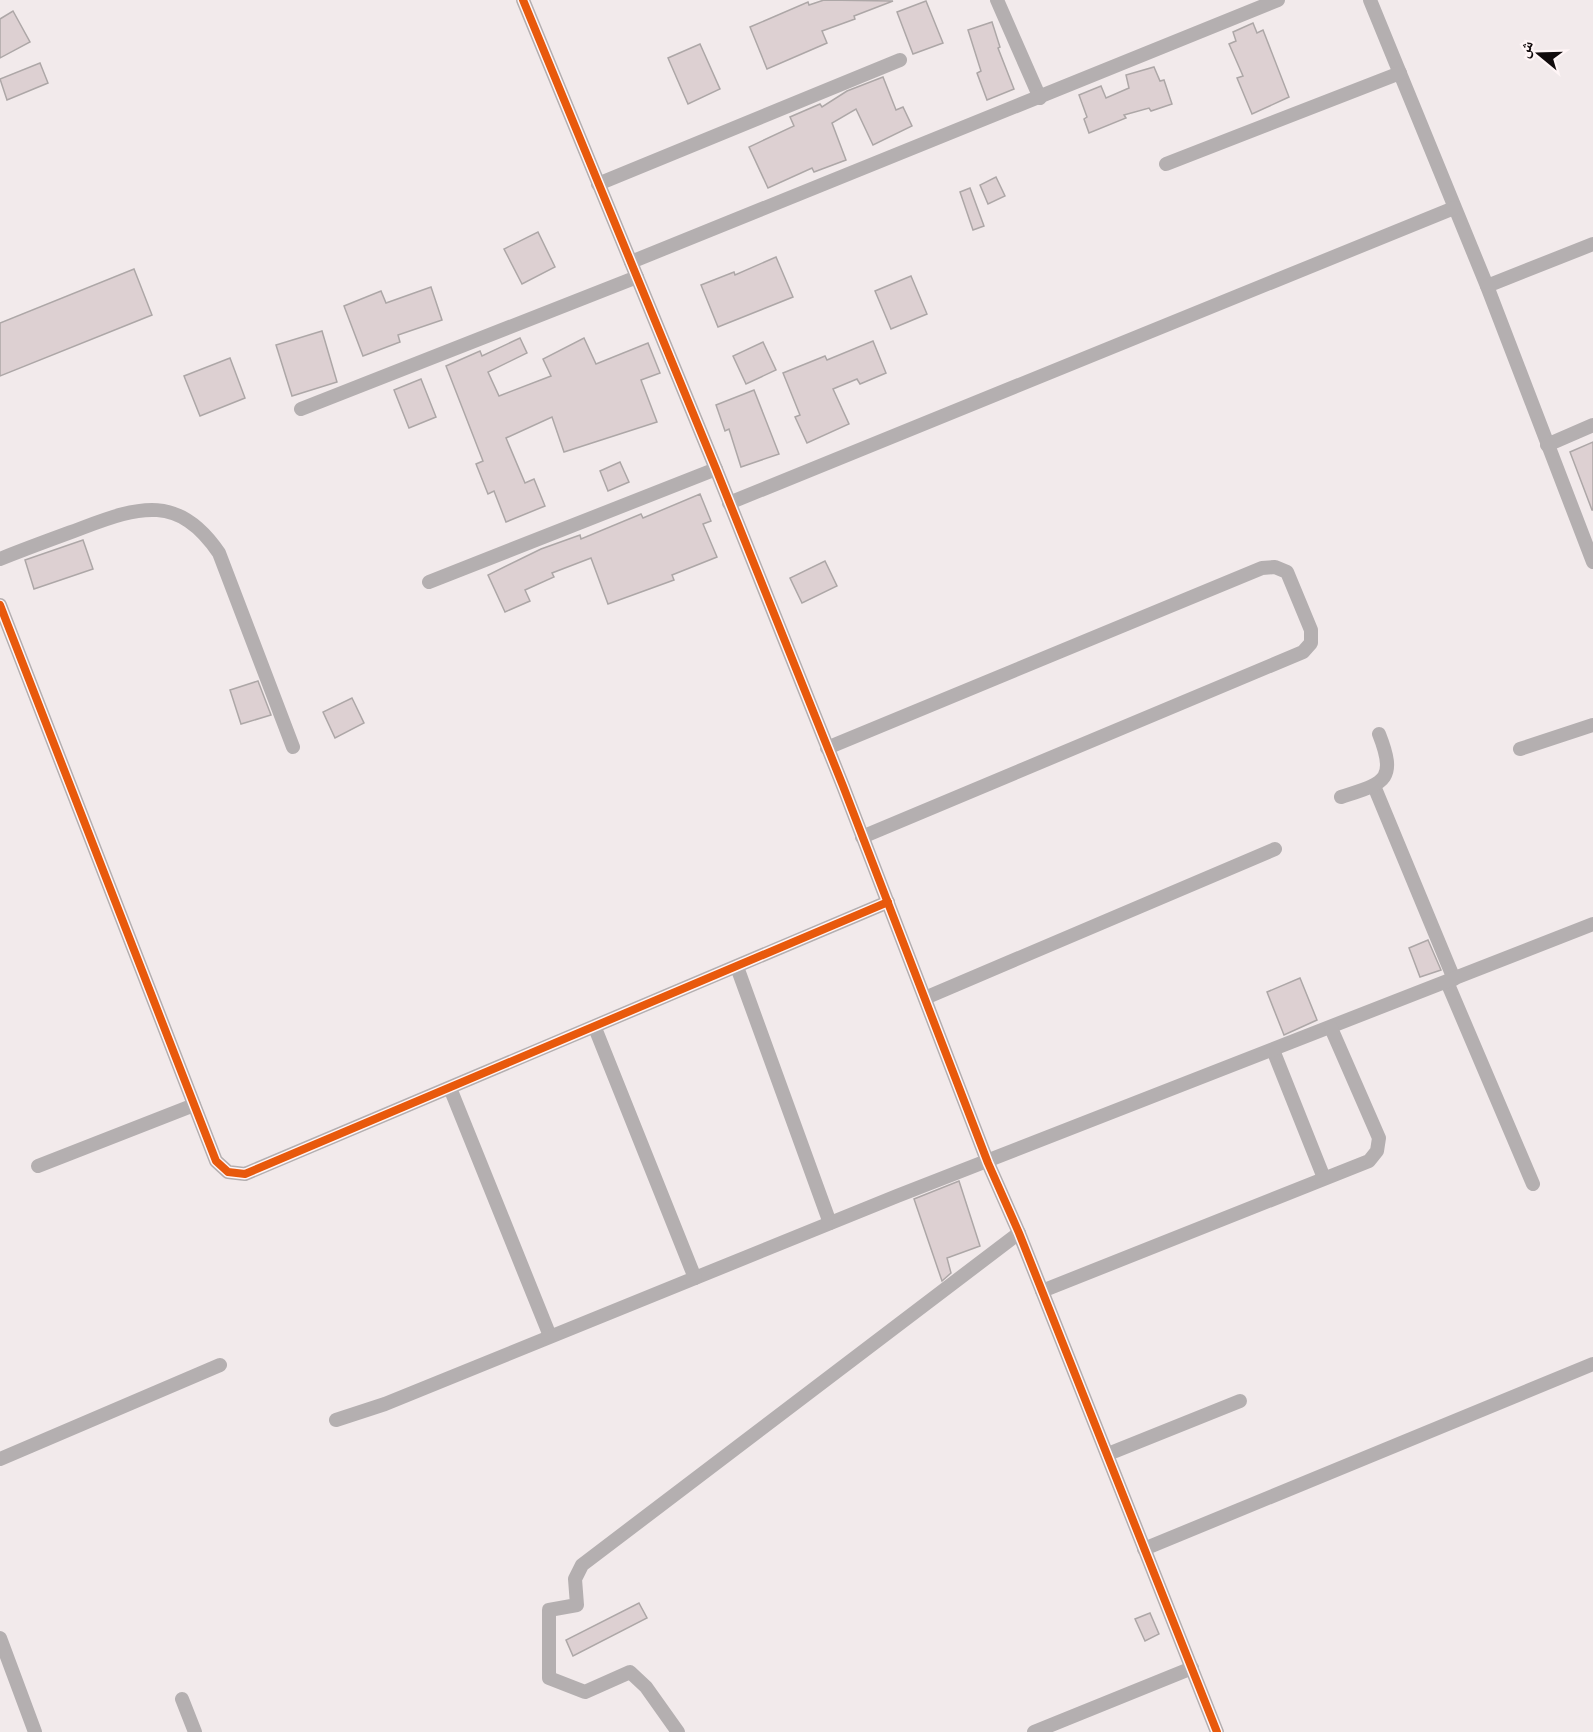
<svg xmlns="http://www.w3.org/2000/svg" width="1593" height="1732" viewBox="0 0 1593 1732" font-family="'Libre Baskerville','Noto Naskh Arabic',serif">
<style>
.building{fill:#ddd0d2;stroke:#ada7a7;stroke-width:1.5}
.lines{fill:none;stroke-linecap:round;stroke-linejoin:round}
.minor{stroke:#b4afb0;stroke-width:14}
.cycleway-casing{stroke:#fff5f6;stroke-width:11}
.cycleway{stroke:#e8590c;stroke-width:8}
</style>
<rect width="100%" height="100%" fill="#f2eaeb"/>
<g class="building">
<path d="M824,0l69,1 -39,15 1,3 -33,12 5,12 -60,26 -17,-42 58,-25 1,3z"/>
<path d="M926,1l17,42 -30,11 -16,-42z"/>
<path d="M13,11l17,31 -30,16v-39z"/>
<path d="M992,22l8,25 -2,1 16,41 -27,11 -10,-27 4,-2 -13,-41z"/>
<path d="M1253,23l4,10 6,-3 26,67 -37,17 -15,-36 6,-2 -14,-32 7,-3 -3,-9z"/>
<path d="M700,44l20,45 -32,15 -20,-46z"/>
<path d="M40,63l8,20 -41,17 -7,-21z"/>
<path d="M1154,67l6,14 4,-1 8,24 -21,7 -2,-3 -25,7 2,3 -37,15 -5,-14 3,-2 -8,-22 22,-9 5,12 23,-10 -3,-13z"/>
<path d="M883,77l13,33 7,-3 9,19 -39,19 -17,-36 -24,14 14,37 -32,12 -2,-4 -44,20 -19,-41 45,-21 -4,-9 30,-13 2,3 25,-16z"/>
<path d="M996,177l9,19 -17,8 -8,-19z"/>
<path d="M970,188l14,38 -11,4 -13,-38z"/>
<path d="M538,232l17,35 -33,17 -18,-35z"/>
<path d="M776,257l17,40 -75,30 -17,-42 33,-13 1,3z"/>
<path d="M134,269l18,46 -152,61v-53z"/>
<path d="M911,276l16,38 -36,15 -16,-38z"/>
<path d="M431,287l11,33 -44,15 2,7 -37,14 -19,-50 37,-15 5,12z"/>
<path d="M322,331l15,51 -45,14 -16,-51z"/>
<path d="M520,338l7,15 -39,19 11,24 52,-20 -8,-17 41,-21 12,26 52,-21 12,30 -19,7 16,42 -93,30 -12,-35 -46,21 19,45 9,-4 11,27 -39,16 -12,-31 -6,3 -12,-30 7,-3 -37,-95 34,-15 2,5z"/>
<path d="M873,341l13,32 -26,11 -3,-5 -24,10 16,35 -42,19 -12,-26 5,-2 -17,-42 42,-17 2,4z"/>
<path d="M763,342l13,28 -30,14 -13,-28z"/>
<path d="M230,358l15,40 -45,18 -16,-40z"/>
<path d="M421,379l15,38 -27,11 -15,-38z"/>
<path d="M754,390l25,64 -38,13 -12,-38 -4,2 -9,-26z"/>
<path d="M1593,442v68h-1l-22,-58z"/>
<path d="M620,462l9,20 -21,9 -8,-20z"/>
<path d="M700,494l11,27 -8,3 14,33 -45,18 2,5 -66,24 -17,-46 -39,15 2,4 -29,13 5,11 -25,11 -17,-37 53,-26 39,-14 1,4 60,-25 2,4z"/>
<path d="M83,540l10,29 -59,20 -9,-29z"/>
<path d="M825,561l12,25 -35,17 -12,-25z"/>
<path d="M258,681l13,34 -30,9 -11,-34z"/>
<path d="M352,698l12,25 -29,15 -12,-26z"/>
<path d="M1428,940l13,30 -21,7 -11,-29z"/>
<path d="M1300,978l17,42 -33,15 -17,-43z"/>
<path d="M959,1181l21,65 -33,12 4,15 -9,8 -28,-82z"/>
<path d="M639,1603l8,15 -74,38 -7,-16z"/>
<path d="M1150,1613l9,21 -14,7 -10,-22z"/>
</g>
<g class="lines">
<g class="minor">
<path d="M523,0l193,469 127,317 145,377 31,70 198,499"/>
<path d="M997,0l43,98"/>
<path d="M1370,0l117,286 106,276"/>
<path d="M1166,164l234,-91"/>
<path d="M598,184l302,-124"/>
<path d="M631,262l647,-262"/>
<path d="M1487,286l106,-42"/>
<path d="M301,409l336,-132"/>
<path d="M1547,445l46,-20"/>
<path d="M729,503l725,-295"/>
<path d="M0,559c27,-11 55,-21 82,-31 58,-22 97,-34 137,25l74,194"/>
<path d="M429,582l287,-113"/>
<path d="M0,605l216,556 12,11 17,2 643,-272"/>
<path d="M827,748l435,-180 13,-1 12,5 24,58v13l-8,9 -441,185"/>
<path d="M1520,749l73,-24"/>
<path d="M1374,786l80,193"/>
<path d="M1341,797c42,-14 57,-15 38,-63"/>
<path d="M737,967l93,256"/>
<path d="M1447,982l86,202"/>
<path d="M925,998l350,-149"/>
<path d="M1273,1050l51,128"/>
<path d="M450,1088l100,248"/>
<path d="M38,1166l156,-61"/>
<path d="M695,1278l202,-82 696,-272"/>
<path d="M1042,1291l327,-130 8,-10 2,-13 -48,-110"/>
<path d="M336,1420l49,-16 310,-126 -100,-250"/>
<path d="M1108,1454l132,-53"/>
<path d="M0,1459l220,-94"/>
<path d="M1144,1549l449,-185"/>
<path d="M0,1638l35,94"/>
<path d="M182,1699l13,33"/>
<path d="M678,1732l-32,-45 -16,-15 -45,20 -36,-14v-68l28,-5 -2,-26 7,-14 437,-332"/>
<path d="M1034,1732l158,-64"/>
</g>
<g class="cycleway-casing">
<g id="cycleway">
<path d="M523,0l193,469 127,317 145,377 31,70 198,499"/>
<path d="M0,605l216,556 12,11 17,2 643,-272"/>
</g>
</g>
<use href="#cycleway" class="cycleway"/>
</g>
<g transform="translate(1539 54) rotate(289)" stroke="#fff5f6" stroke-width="4.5" paint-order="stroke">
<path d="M0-4.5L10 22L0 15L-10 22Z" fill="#110b0c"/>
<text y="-9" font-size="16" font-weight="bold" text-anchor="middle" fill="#110b0c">ش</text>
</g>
</svg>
